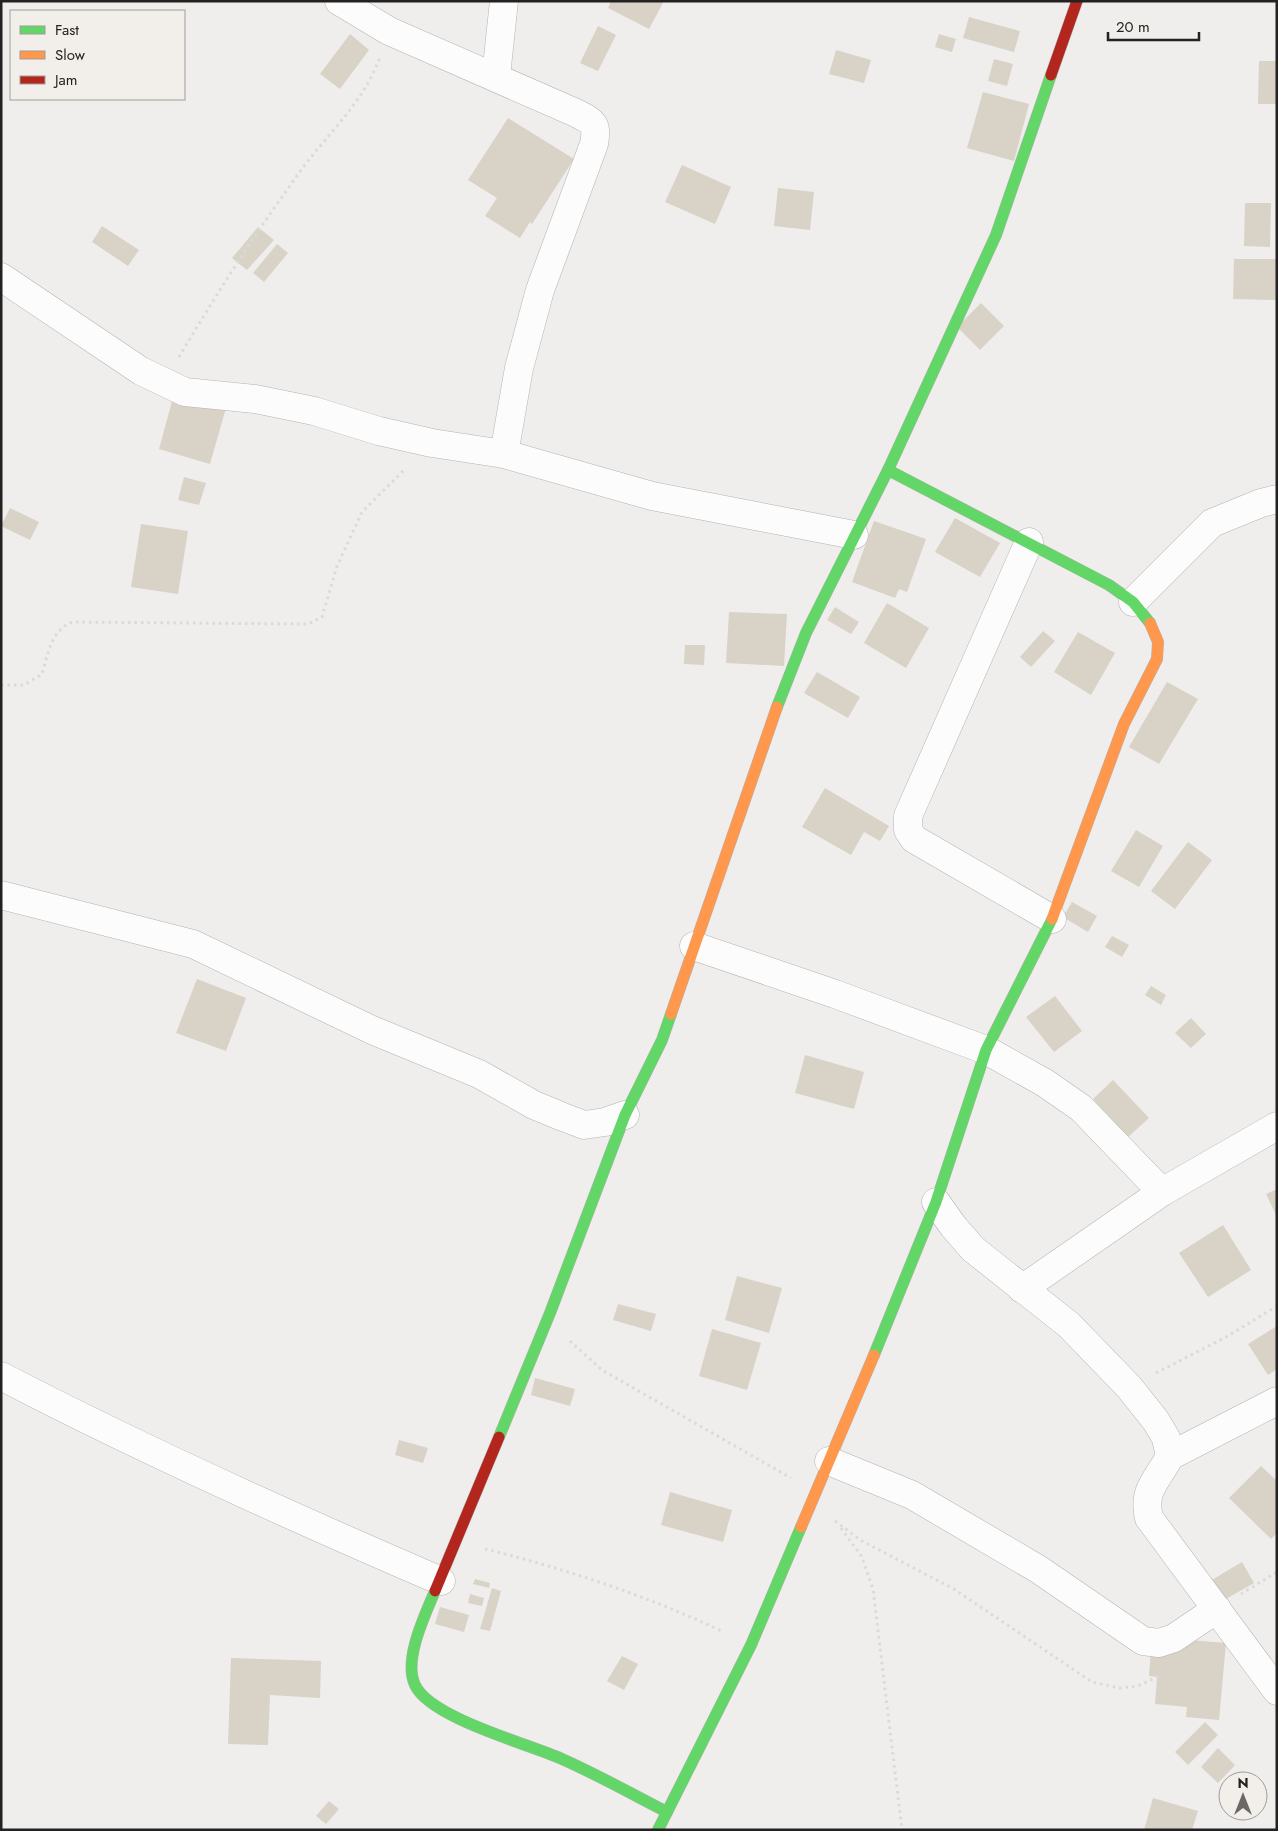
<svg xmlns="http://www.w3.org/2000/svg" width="1278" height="1831" viewBox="0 0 1278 1831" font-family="Jost,sans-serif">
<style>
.building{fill:#d8d2c7}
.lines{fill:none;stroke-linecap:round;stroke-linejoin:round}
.street-casing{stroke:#b4b3b1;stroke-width:29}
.fast-casing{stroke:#b4b3b1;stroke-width:12}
.slow-casing{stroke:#b4b3b1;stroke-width:12}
.jam-casing{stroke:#b4b3b1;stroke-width:12}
.path{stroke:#dadad9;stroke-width:3;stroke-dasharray:2.5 4;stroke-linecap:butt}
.street{stroke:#fdfcfc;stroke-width:28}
.fast{stroke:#63d668;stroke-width:11}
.slow{stroke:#ff974d;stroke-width:11}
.jam{stroke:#b3261e;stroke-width:11}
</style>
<rect width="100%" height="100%" fill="#f0eeec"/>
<g class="building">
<path d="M611,1h53l-15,28 -41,-21z"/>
<path d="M969,17l51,14 -6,21 -51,-14z"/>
<path d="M598,26l18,9 -18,36 -18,-8z"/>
<path d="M350,34l19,16 -29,39 -20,-15z"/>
<path d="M939,34l17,5 -4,13 -17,-5z"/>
<path d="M836,50l35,10 -7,23 -35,-9z"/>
<path d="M994,59l19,5 -6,22 -19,-5z"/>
<path d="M1259,61h18v43h-19z"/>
<path d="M983,92l46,12 -15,57 -47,-13z"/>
<path d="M508,118l66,41 -42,65 -2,-2 -10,16 -35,-22 12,-18 -29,-18z"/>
<path d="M682,165l49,22 -16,37 -50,-22z"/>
<path d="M778,188l36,4 -4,38 -36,-4z"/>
<path d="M1245,203h26l-1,44 -26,-1z"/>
<path d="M102,226l37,24 -11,16 -36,-24z"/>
<path d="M258,227l16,13 -27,30 -15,-12z"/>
<path d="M277,244l11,9 -24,29 -11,-9z"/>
<path d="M1234,259h43v41l-44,-1z"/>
<path d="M981,303l23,23 -24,24 -23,-23z"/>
<path d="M174,394l52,14 -16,56 -51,-15z"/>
<path d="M184,477l22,6 -7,22 -21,-5z"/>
<path d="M10,508l29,14 -9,18 -29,-14z"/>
<path d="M955,518l45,25 -20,34 -45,-25z"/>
<path d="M874,521l52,18 -19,53 -8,-3 -4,9 -43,-16z"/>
<path d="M141,524l47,7 -10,63 -47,-7z"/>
<path d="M887,603l42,25 -23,40 -42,-25z"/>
<path d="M835,607l24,15 -8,12 -24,-14z"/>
<path d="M729,612l58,2 -3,52 -58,-3z"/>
<path d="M1043,631l12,10 -24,26 -11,-10z"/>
<path d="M1078,632l37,21 -24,42 -37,-23z"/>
<path d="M685,645h20l-1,20 -20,-1z"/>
<path d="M817,672l43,25 -12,21 -44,-25z"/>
<path d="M1167,682l31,17 -39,65 -30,-17z"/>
<path d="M825,788l64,38 -9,15 -16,-9 -13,23 -49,-28z"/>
<path d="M1136,830l27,16 -24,41 -28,-16z"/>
<path d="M1188,842l24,18 -37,49 -24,-18z"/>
<path d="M1072,902l25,14 -9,16 -25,-15z"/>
<path d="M1112,936l17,9 -7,12 -17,-10z"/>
<path d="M197,979l49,19 -20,53 -50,-18z"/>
<path d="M1151,986l15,9 -5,10 -16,-10z"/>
<path d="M1055,996l27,35 -28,21 -28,-35z"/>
<path d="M1191,1018l15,16 -15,14 -16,-15z"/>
<path d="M805,1055l59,17 -10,37 -59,-16z"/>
<path d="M1113,1080l36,38 -21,19 -35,-38z"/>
<path d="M1277,1189v28l-11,-23z"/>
<path d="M1223,1225l28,45 -43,27 -29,-44z"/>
<path d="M737,1276l45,12 -13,45 -44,-13z"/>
<path d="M618,1304l38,10 -5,17 -38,-11z"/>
<path d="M1277,1326v43l-9,6 -20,-31z"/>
<path d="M712,1329l49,14 -14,47 -48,-14z"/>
<path d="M535,1378l40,11 -5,17 -39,-11z"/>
<path d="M399,1440l29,8 -5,15 -28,-8z"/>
<path d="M1261,1466l16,15v52l-6,6 -42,-41z"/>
<path d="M670,1492l62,18 -9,32 -62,-17z"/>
<path d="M1242,1562l12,21 -37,21 -12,-20z"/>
<path d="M475,1579l15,4 -1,5 -16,-4z"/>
<path d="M492,1588l9,3 -11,40 -10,-2z"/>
<path d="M470,1594l14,4 -2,8 -14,-3z"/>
<path d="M440,1607l29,8 -5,17 -29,-8z"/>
<path d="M1152,1637l74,6 -7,77 -33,-3 1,-10 -32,-3 2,-27 -8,-1z"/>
<path d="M622,1656l16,8 -14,26 -17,-9z"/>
<path d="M231,1658l90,3 -1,37 -50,-3 -2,50 -40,-1z"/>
<path d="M1205,1722l13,13 -30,30 -13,-13z"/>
<path d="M1218,1748l17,17 -17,18 -17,-16z"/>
<path d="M1153,1798l45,13 -6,19h-48z"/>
<path d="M329,1801l10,8 -13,15 -10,-8z"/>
</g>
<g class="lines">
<g class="street-casing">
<g id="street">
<path d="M339,1l50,30 187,82c17,9 22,10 18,31l-54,146 -21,78 -15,86"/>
<path d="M496,76l8,-75"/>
<path d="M1,277l140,94 44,21 70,7 59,12 65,20 53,12 72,11 148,42 202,39"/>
<path d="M1029,542l-121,274v14l6,9 138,80"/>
<path d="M1133,602l79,-79 49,-20 16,-4"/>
<path d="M1,895l192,49 179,86 107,44 55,31 29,12 21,8 21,-3 20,-7"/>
<path d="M694,946l141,48 151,56 59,33 36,25 81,84"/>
<path d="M936,1202l17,24 20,23 96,76 60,62 27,34 10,17 4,18c-12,24 -28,33 -21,62l128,173"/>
<path d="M1022,1289l140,-97 115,-66"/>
<path d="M1,1376c144,75 291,141 440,205"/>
<path d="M1170,1456l107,-55"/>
<path d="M829,1461l83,34 126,74 105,72 16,2 15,-5 43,-29"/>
</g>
</g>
<g class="fast-casing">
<g id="fast">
<path d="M888,470l221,115 24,17 17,21"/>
<path d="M777,707l29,-74 82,-163 108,-235 55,-160"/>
<path d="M874,1355l62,-153 50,-152 66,-131"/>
<path d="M499,1437l51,-124 75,-198 37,-75 9,-26"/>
<path d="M435,1591c-10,24 -32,69 -20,94 15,33 114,59 147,74 36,16 70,35 105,53"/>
<path d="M658,1830l93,-185 50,-118"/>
</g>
</g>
<g class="slow-casing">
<g id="slow">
<path d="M1052,919l72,-195 33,-65 1,-17 -8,-19"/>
<path d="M671,1014l106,-307"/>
<path d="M801,1527l73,-172"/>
</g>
</g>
<g class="jam-casing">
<g id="jam">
<path d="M1051,75l26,-74"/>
<path d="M435,1591l64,-154"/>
</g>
</g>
<g class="path">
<path d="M179,357c38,-64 79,-128 123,-188 27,-37 62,-67 78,-112"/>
<path d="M1,685h23l18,-11c6,-21 9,-43 30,-52l236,2 14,-7 15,-51 25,-54 44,-44"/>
<path d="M570,1341l32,29 189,108"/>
<path d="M1156,1373l72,-37 49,-30"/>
<path d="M835,1521l27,20 92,48 138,93 28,6 18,-2 21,-10 1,-4"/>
<path d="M841,1528l21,29 11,32 29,241"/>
<path d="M485,1549c82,20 162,47 239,83"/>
<path d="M1241,1594l36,-22"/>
</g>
<use href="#street" class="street"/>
<use href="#fast" class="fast"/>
<use href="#slow" class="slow"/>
<use href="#jam" class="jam"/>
</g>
<rect width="1278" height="1831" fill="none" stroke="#232220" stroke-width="5"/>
<rect x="10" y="10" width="175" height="90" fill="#f2efea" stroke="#9f9d99"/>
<rect x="20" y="26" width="25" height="8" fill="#63d668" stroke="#9f9d99"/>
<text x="55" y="35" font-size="15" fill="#232220">Fast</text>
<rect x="20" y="51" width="25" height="8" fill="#ff974d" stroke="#9f9d99"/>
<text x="55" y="60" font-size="15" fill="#232220">Slow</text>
<rect x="20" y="76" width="25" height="8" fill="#b3261e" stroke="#9f9d99"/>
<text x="55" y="85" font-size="15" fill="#232220">Jam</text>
<g transform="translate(1243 1796)"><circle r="24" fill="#f2efea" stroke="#9f9d99"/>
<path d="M0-4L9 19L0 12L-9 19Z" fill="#6b6967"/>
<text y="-8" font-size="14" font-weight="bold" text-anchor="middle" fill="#232220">N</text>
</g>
<path d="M1108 32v8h91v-8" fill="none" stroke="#232220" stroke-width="2.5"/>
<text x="1116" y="32" font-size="15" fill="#232220" stroke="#f2efea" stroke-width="4" paint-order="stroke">20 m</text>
</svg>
